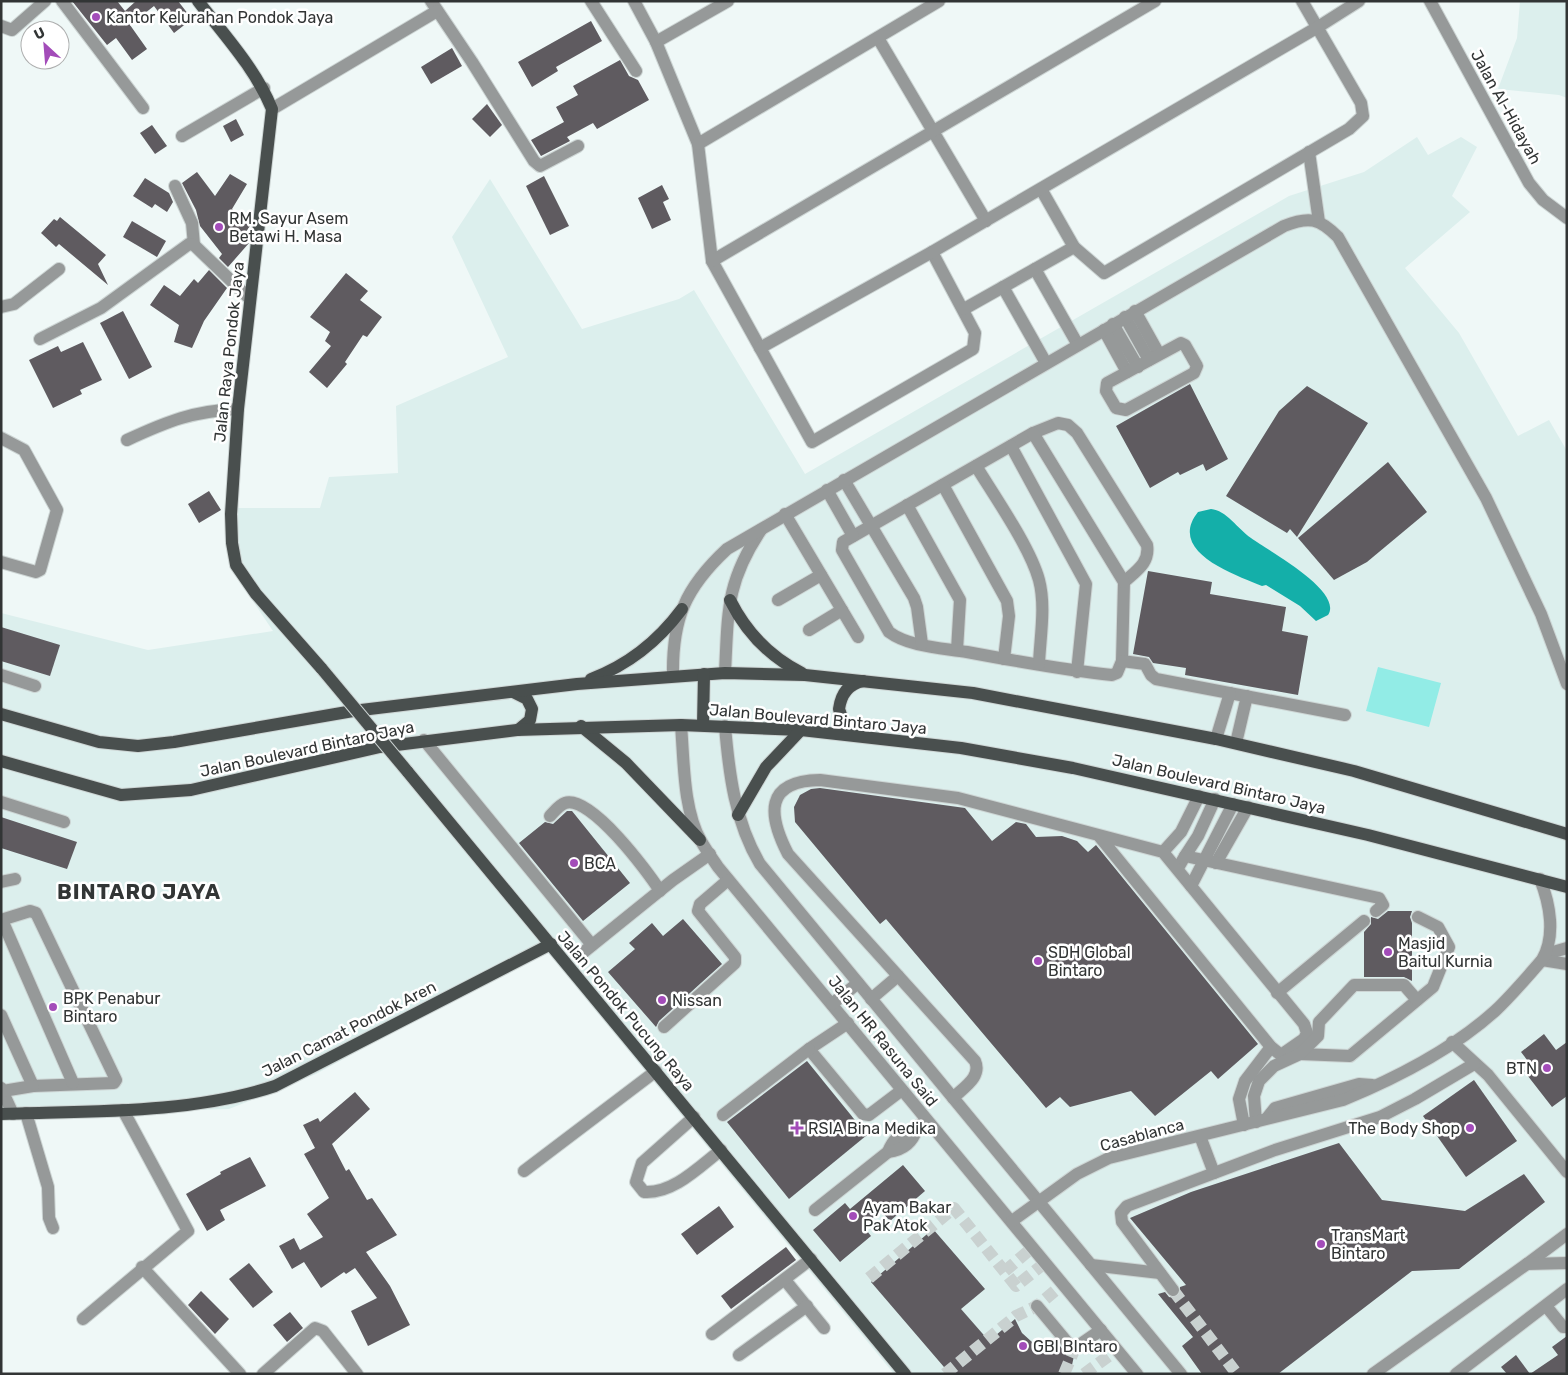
<svg xmlns="http://www.w3.org/2000/svg" width="1568" height="1375" viewBox="0 0 1568 1375" font-family="Rubik,sans-serif">
<style>
.built{fill:#dcefed}
.green{fill:#92ece6}
.water{fill:#14afa9}
.building{fill:#5f5b60}
.lines{fill:none;stroke-linecap:round;stroke-linejoin:round}
.minor-tunnel{stroke:#c9d1d0;stroke-width:12;stroke-dasharray:12 6;stroke-linecap:butt}
.minor-casing{stroke:#cdd5d4;stroke-width:14}
.major-casing{stroke:#cdd5d4;stroke-width:14}
.minor{stroke:#969999;stroke-width:12}
.major{stroke:#494f4e;stroke-width:12}
.major-bridge-casing{stroke:#cdd5d4;stroke-width:14;stroke-linecap:butt}
.major-bridge{stroke:#494f4e;stroke-width:12}
.poi-dot{fill:#a34cb9;stroke:#fff;stroke-width:2}
.labels{text-anchor:middle;dominant-baseline:central;stroke-width:5;stroke-linejoin:round;paint-order:stroke}
.poi-label{font-size:16px;fill:#323535;stroke:#fff;text-anchor:start}
.street-label{font-size:16px;fill:#323535;stroke:#fff}
.district-label{font-size:21px;font-weight:bold;letter-spacing:1px;fill:#323535;stroke:#fff}
</style>
<rect width="100%" height="100%" fill="#eff8f7"/>
<g class="built">
<path d="M1520,1h47v97l-8,-3 -61,-6 19,-51z"/>
<path d="M1417,137l11,18 33,-18 16,10 -25,49 18,16 -65,56 54,65 59,103 31,-16 18,31v923h-673l-349,-425 -229,125 -87,35 -228,6v-502l147,37 125,-19 -31,-46 -18,-77h96l9,-31 69,-4 -2,-67 112,-49 -56,-120 38,-58 92,150 97,-30 15,-9 111,184 484,-278 75,-24z"/>
</g>
<path class="green" d="M1378,667l63,16 -12,44 -63,-16z"/>
<path class="water" d="M1211,509c15,1 27,20 40,29 16,12 93,53 77,77l-12,6 -16,-15 -34,-21 -4,1c-26,-11 -96,-34 -64,-74z"/>
<g class="building">
<path d="M72,1h45l8,10 11,-10h42l14,18 -18,14 -20,-27 -24,19 17,24 -15,11 -16,-22 -9,7z"/>
<path d="M591,21l11,20 -46,26 2,4 -26,16 -14,-25z"/>
<path d="M452,48l10,18 -31,18 -10,-17z"/>
<path d="M620,60l9,16 9,4 11,20 -52,29 -4,-6 -26,14 3,4 -29,15 -10,-16 33,-18 -8,-15 22,-12 -5,-9z"/>
<path d="M487,104l15,21 -12,12 -18,-18z"/>
<path d="M236,119l8,16 -13,7 -8,-16z"/>
<path d="M152,125l15,21 -12,8 -15,-21z"/>
<path d="M197,172l18,24 15,-22 17,10 -15,25 18,17 -7,10 6,7 -21,24 -9,-9 3,-4 -22,-28 -4,-16 -14,-27z"/>
<path d="M544,176l25,50 -19,9 -24,-49z"/>
<path d="M145,178l24,15 4,9 -6,10 -12,-8 -3,4 -19,-12z"/>
<path d="M662,185l7,14 -6,3 8,18 -19,9 -14,-31z"/>
<path d="M60,217l46,38 -8,9 10,21 -49,-41 -3,3 -15,-14 13,-14 3,2z"/>
<path d="M132,221l34,20 -9,16 -34,-20z"/>
<path d="M209,270l18,18 -23,33 -12,27 -18,-6 5,-17 -29,-20 14,-20 16,11 14,-17 4,4z"/>
<path d="M346,273l22,18 -8,9 22,17 -15,20 -4,-2 -18,27 2,2 -20,24 -18,-16 22,-26 -6,-5 5,-9 -20,-15z"/>
<path d="M123,311l29,56 -23,12 -29,-56z"/>
<path d="M83,342l19,38 -22,10 2,4 -29,14 -24,-48 29,-14 3,6z"/>
<path d="M1190,384l38,75 -22,12 -3,-7 -23,11 -2,-3 -28,16 -34,-62z"/>
<path d="M1307,386l61,37 -71,114 -7,-8 -3,4 -61,-37 53,-85z"/>
<path d="M1388,462l39,50 -60,50 -33,18 -36,-42z"/>
<path d="M209,491l12,19 -22,13 -11,-19z"/>
<path d="M1148,571l64,11 -2,12 76,13 -4,24 26,5 -10,59 -113,-20 1,-7 -33,-5 -4,-6 -16,-3z"/>
<path d="M1,627l59,18 -10,31 -49,-15z"/>
<path d="M820,788l145,20 27,33 24,-19 10,2 10,13 26,-1 15,5 11,11 8,-7 162,199 -40,35 -7,-8 -56,45 -24,-25 -61,16 -10,-10 -14,11 -160,-189 -6,5 -85,-102 -1,-15 6,-12 11,-6z"/>
<path d="M567,811h5l58,72 -47,38 -64,-78 26,-21 8,2z"/>
<path d="M1,817l76,25 -10,27 -66,-21z"/>
<path d="M1388,911h24l-2,6 2,6v58l-8,-4h-40v-45l7,-8v-7l7,2z"/>
<path d="M683,919l39,45 -63,57 -3,6 -48,-55 27,-23 -6,-6 23,-20 11,13z"/>
<path d="M1544,1034l12,16 11,-8v54l-15,11 -28,-36 7,-6 -10,-13z"/>
<path d="M807,1061l60,74 -78,64 -62,-77z"/>
<path d="M1474,1080l43,61 -51,36 -43,-61z"/>
<path d="M355,1092l15,17 -38,35 14,27 3,-2 18,31 5,-2 25,37 -31,17 24,34 20,39 -42,21 -17,-35 26,-13 -22,-30 -9,6 -2,-2 -23,16 -17,-26 -12,7 -13,-23 15,-8 6,12 23,-13 -16,-23 22,-16 -25,-44 11,-6 -12,-23 15,-7 2,4z"/>
<path d="M1339,1143l43,57 83,11 59,-37 21,28 -86,67 -47,2 -134,103h-76l-20,-28 11,-9 -35,-43 7,-2 4,5 5,1 6,-4v-7l6,-2 -56,-67 61,-26z"/>
<path d="M250,1157l16,29 -46,24 5,10 -18,11 -21,-37 35,-20 -1,-2z"/>
<path d="M903,1165l22,26 -35,30 -9,-10 -18,15 8,10 -31,26 -27,-32 32,-27 5,6z"/>
<path d="M719,1206l15,21 -37,28 -16,-21z"/>
<path d="M933,1229l52,60 -24,20 28,32 26,-22 7,14 10,9 28,4 6,8 8,2 -4,18h-120l-79,-92z"/>
<path d="M786,1247l10,13 -65,49 -10,-13z"/>
<path d="M249,1263l24,29 -20,16 -24,-29z"/>
<path d="M201,1291l28,28 -14,15 -27,-29z"/>
<path d="M290,1312l13,16 -16,14 -14,-17z"/>
<path d="M1567,1336v38h-37l28,-19 -6,-8z"/>
<path d="M1516,1355l14,19h-23l-6,-7z"/>
</g>
<g class="lines">
<g class="minor-tunnel">
<path d="M1005,1271l28,-24"/>
<path d="M869,1278l85,-70 62,78 30,-24"/>
<path d="M1173,1290l64,84"/>
<path d="M945,1374l71,-58 21,-10 26,-22"/>
<path d="M1064,1374l11,-26"/>
<path d="M1084,1374l33,-24"/>
</g>
<g class="minor-casing">
<g id="minor">
<path d="M62,1l81,107"/>
<path d="M431,1l41,61 62,99 6,5 38,-20"/>
<path d="M591,1l45,70"/>
<path d="M634,1l22,41 42,102 14,117 100,181 161,-93 2,-16 -43,-81"/>
<path d="M1430,1l99,182 14,17 24,18"/>
<path d="M1,26l11,4 33,-29"/>
<path d="M878,38l108,183"/>
<path d="M656,42l72,-41"/>
<path d="M272,109l165,-98"/>
<path d="M182,136l82,-48"/>
<path d="M698,144l241,-143"/>
<path d="M1309,152l10,70"/>
<path d="M175,186l17,37 2,22"/>
<path d="M1041,189l33,58 30,26 245,-144 14,-13 -2,-13 -59,-102"/>
<path d="M712,261l443,-260"/>
<path d="M1035,269l43,76"/>
<path d="M1003,287l43,76"/>
<path d="M1,307l13,-3 45,-35"/>
<path d="M964,309l110,-62"/>
<path d="M1135,311l24,43"/>
<path d="M1125,317l24,43"/>
<path d="M1113,324l25,43"/>
<path d="M1104,330l23,42"/>
<path d="M40,339l61,-31 88,-64 5,1 56,54"/>
<path d="M1181,343l4,2 12,21 -3,7 -68,37 -10,-2 -10,-17 1,-8z"/>
<path d="M760,348l172,-96 386,-225 41,-26"/>
<path d="M1058,423l10,2 9,8 70,112c3,18 -11,26 -23,37l-2,79 -5,12 -5,2c-49,-5 -97,-14 -145,-23 -24,-4 -58,-5 -78,-20l-47,-82 1,-8 190,-109z"/>
<path d="M1033,433l91,149"/>
<path d="M1,438l23,12 33,60 -17,60 -4,2 -35,-10"/>
<path d="M127,440c41,-19 66,-29 111,-31"/>
<path d="M1011,446l75,138 -9,88"/>
<path d="M976,466c19,31 54,81 63,114 7,26 1,58 0,84"/>
<path d="M844,480l70,118 3,9 5,37"/>
<path d="M943,485l64,116 2,15 -5,43"/>
<path d="M827,490l26,46"/>
<path d="M907,505l53,95 -3,50"/>
<path d="M785,514l73,123"/>
<path d="M778,600l43,-25"/>
<path d="M809,630l33,-20"/>
<path d="M1122,661l23,3 6,11 5,4 189,36"/>
<path d="M725,673c3,-61 1,-91 36,-143"/>
<path d="M1,675l34,11"/>
<path d="M673,676c-1,-57 12,-88 54,-127l557,-323c25,-10 35,-8 54,11l148,261 55,116 26,70"/>
<path d="M681,725c3,35 2,85 20,116 5,9 11,17 17,26l419,507"/>
<path d="M725,726c4,48 10,96 35,138l421,510"/>
<path d="M1216,739l14,-46"/>
<path d="M424,740l168,205"/>
<path d="M1236,743l11,-47"/>
<path d="M1,802l63,20"/>
<path d="M550,816c4,-4 9,-11 15,-13 25,-9 83,69 95,88"/>
<path d="M1163,852l18,-20 18,-36"/>
<path d="M1185,856l13,-20 17,-37"/>
<path d="M1216,863l32,-56"/>
<path d="M1178,868l7,-12 194,42 4,7 -7,6"/>
<path d="M1,882l14,-3"/>
<path d="M1191,886l42,-82"/>
<path d="M1,920l29,-9 6,2 80,167 -2,3 -81,3 -32,-71"/>
<path d="M2,920l71,163"/>
<path d="M1546,954l21,-6"/>
<path d="M580,955l93,-75 37,-26"/>
<path d="M1542,960l25,4"/>
<path d="M1277,993l87,-72"/>
<path d="M871,999l27,-23"/>
<path d="M832,1004l26,-21"/>
<path d="M848,1023l-39,26 54,65 6,1 33,-25"/>
<path d="M664,1027l71,-64v-6l-37,-46 2,-7 28,-24"/>
<path d="M1452,1042l36,33 79,97"/>
<path d="M1300,1054l50,2 83,-69 16,-40 -11,-20 -20,-10"/>
<path d="M1,1088l12,26"/>
<path d="M3,1091l30,-5"/>
<path d="M953,1098c11,-11 29,-21 22,-37l-187,-207c-20,-39 -24,-73 32,-74l138,18 205,54 141,172 3,9 -3,6 -23,16 -10,-8 -172,-211"/>
<path d="M26,1113l22,74 1,31 4,10"/>
<path d="M723,1115l86,-66"/>
<path d="M694,1117l-52,46 -6,19 8,10c29,2 55,-25 77,-42"/>
<path d="M1267,1118l8,-10 84,-24 13,1"/>
<path d="M1256,1122l-2,-26 5,-15 15,-15 26,-12 18,-18 1,-14 35,-37h50l13,15"/>
<path d="M1244,1125l-5,-26 6,-18 26,-34"/>
<path d="M1200,1136l14,37"/>
<path d="M888,1152c8,-21 19,-17 33,-28"/>
<path d="M524,1171l132,-100"/>
<path d="M815,1210l73,-58c15,-2 25,-10 29,-24"/>
<path d="M1012,1221l65,-47 32,-16 234,-58c51,-21 111,-52 152,-89 17,-16 32,-34 47,-51 14,-24 8,-56 -2,-81"/>
<path d="M1527,1264l40,-30"/>
<path d="M1091,1265l69,8"/>
<path d="M142,1267l98,107"/>
<path d="M785,1280l39,48"/>
<path d="M1173,1290l-51,-68 -1,-9 6,-7 148,-56 105,-33 35,-18 59,-35"/>
<path d="M1037,1306l35,42"/>
<path d="M1546,1306l17,21h4"/>
<path d="M83,1319l105,-88 -65,-121"/>
<path d="M712,1334l99,-75"/>
<path d="M1075,1348l26,-18"/>
<path d="M739,1355l68,-49"/>
<path d="M263,1374l52,-46 8,3 34,43"/>
<path d="M1373,1374l154,-110 40,-1"/>
<path d="M1456,1374l111,-85"/>
</g>
</g>
<g class="major-casing">
<g id="major">
<path d="M198,1c27,35 57,67 74,108l-34,300 -7,105 1,29 4,22 20,29 66,75"/>
<path d="M730,600c16,32 40,57 72,73"/>
<path d="M591,679c37,-14 68,-39 91,-70"/>
<path d="M513,692l14,7 5,10 -2,11 -12,10"/>
<path d="M1,714l98,28 39,4 36,-4 179,-31 224,-27 148,-11 80,2 168,18 243,46 138,32 213,63"/>
<path d="M703,725l1,-51"/>
<path d="M581,726l45,37 74,77"/>
<path d="M857,736l-12,-9 -6,-18c2,-15 9,-25 24,-28"/>
<path d="M1,761l120,34 70,-5 189,-43 137,-17 164,-5 120,5 160,18 112,20 295,67 199,52"/>
<path d="M407,771l498,603"/>
<path d="M738,815l28,-48 35,-37"/>
<path d="M1,1114c87,-3 191,0 274,-28l276,-142"/>
</g>
</g>
<use href="#minor" class="minor"/>
<use href="#major" class="major"/>
<g class="major-bridge-casing">
<path id="major-bridge" d="M322,669l85,102"/>
</g>
<use href="#major-bridge" class="major-bridge"/>
</g>
<g class="poi-dot">
<circle cx="96" cy="17" r="5"/>
<circle cx="219" cy="227" r="5"/>
<circle cx="574" cy="863" r="5"/>
<circle cx="1388" cy="952" r="5"/>
<circle cx="1038" cy="961" r="5"/>
<circle cx="662" cy="1000" r="5"/>
<circle cx="53" cy="1007" r="5"/>
<circle cx="1547" cy="1068" r="5"/>
<path d="M794.5 1120.5h5v5h5v5h-5v5h-5v-5h-5v-5h5z"/>
<circle cx="1470" cy="1128" r="5"/>
<circle cx="853" cy="1216" r="5"/>
<circle cx="1321" cy="1244" r="5"/>
<circle cx="1023" cy="1346" r="5"/>
</g>
<g class="labels">
<g class="poi-label">
<text x="106" y="17">Kantor Kelurahan Pondok Jaya</text>
<text x="229" y="218">RM. Sayur Asem<tspan x="229" dy="18">Betawi H. Masa</tspan></text>
<text x="584" y="863">BCA</text>
<text x="1398" y="943">Masjid<tspan x="1398" dy="18">Baitul Kurnia</tspan></text>
<text x="1048" y="952">SDH Global<tspan x="1048" dy="18">Bintaro</tspan></text>
<text x="63" y="998">BPK Penabur<tspan x="63" dy="18">Bintaro</tspan></text>
<text x="672" y="1000">Nissan</text>
<text x="1537" y="1068" text-anchor="end">BTN</text>
<text x="808" y="1128">RSIA Bina Medika</text>
<text x="1460" y="1128" text-anchor="end">The Body Shop</text>
<text x="863" y="1207">Ayam Bakar<tspan x="863" dy="18">Pak Atok</tspan></text>
<text x="1331" y="1235">TransMart<tspan x="1331" dy="18">Bintaro</tspan></text>
<text x="1033" y="1346">GBI BIntaro</text>
</g>
<g class="street-label">
<text transform="translate(1506 107) rotate(61)">Jalan Al-Hidayah</text>
<text transform="translate(229 352) rotate(-84)">Jalan Raya Pondok Jaya</text>
<text transform="translate(818 719) rotate(5)">Jalan Boulevard Bintaro Jaya</text>
<text transform="translate(307 749) rotate(-12)">Jalan Boulevard Bintaro Jaya</text>
<text transform="translate(1219 784) rotate(13)">Jalan Boulevard Bintaro Jaya</text>
<text transform="translate(626 1011) rotate(50)">Jalan Pondok Pucung Raya</text>
<text transform="translate(349 1029) rotate(-27)">Jalan Camat Pondok Aren</text>
<text transform="translate(883 1041) rotate(51)">Jalan HR Rasuna Said</text>
<text transform="translate(1142 1135) rotate(-15)">Casablanca</text>
</g>
<g class="district-label">
<text x="139" y="891">BINTARO JAYA</text>
</g>
</g>
<rect width="1568" height="1375" fill="none" stroke="#323535" stroke-width="5"/>
<g transform="translate(45 45) rotate(334)"><circle r="24" fill="#ffffff" stroke="#adaeae"/>
<path d="M0-4L9 19L0 12L-9 19Z" fill="#a34cb9"/>
<text y="-8" font-size="14" font-weight="bold" text-anchor="middle" fill="#323535">U</text>
</g>
</svg>
